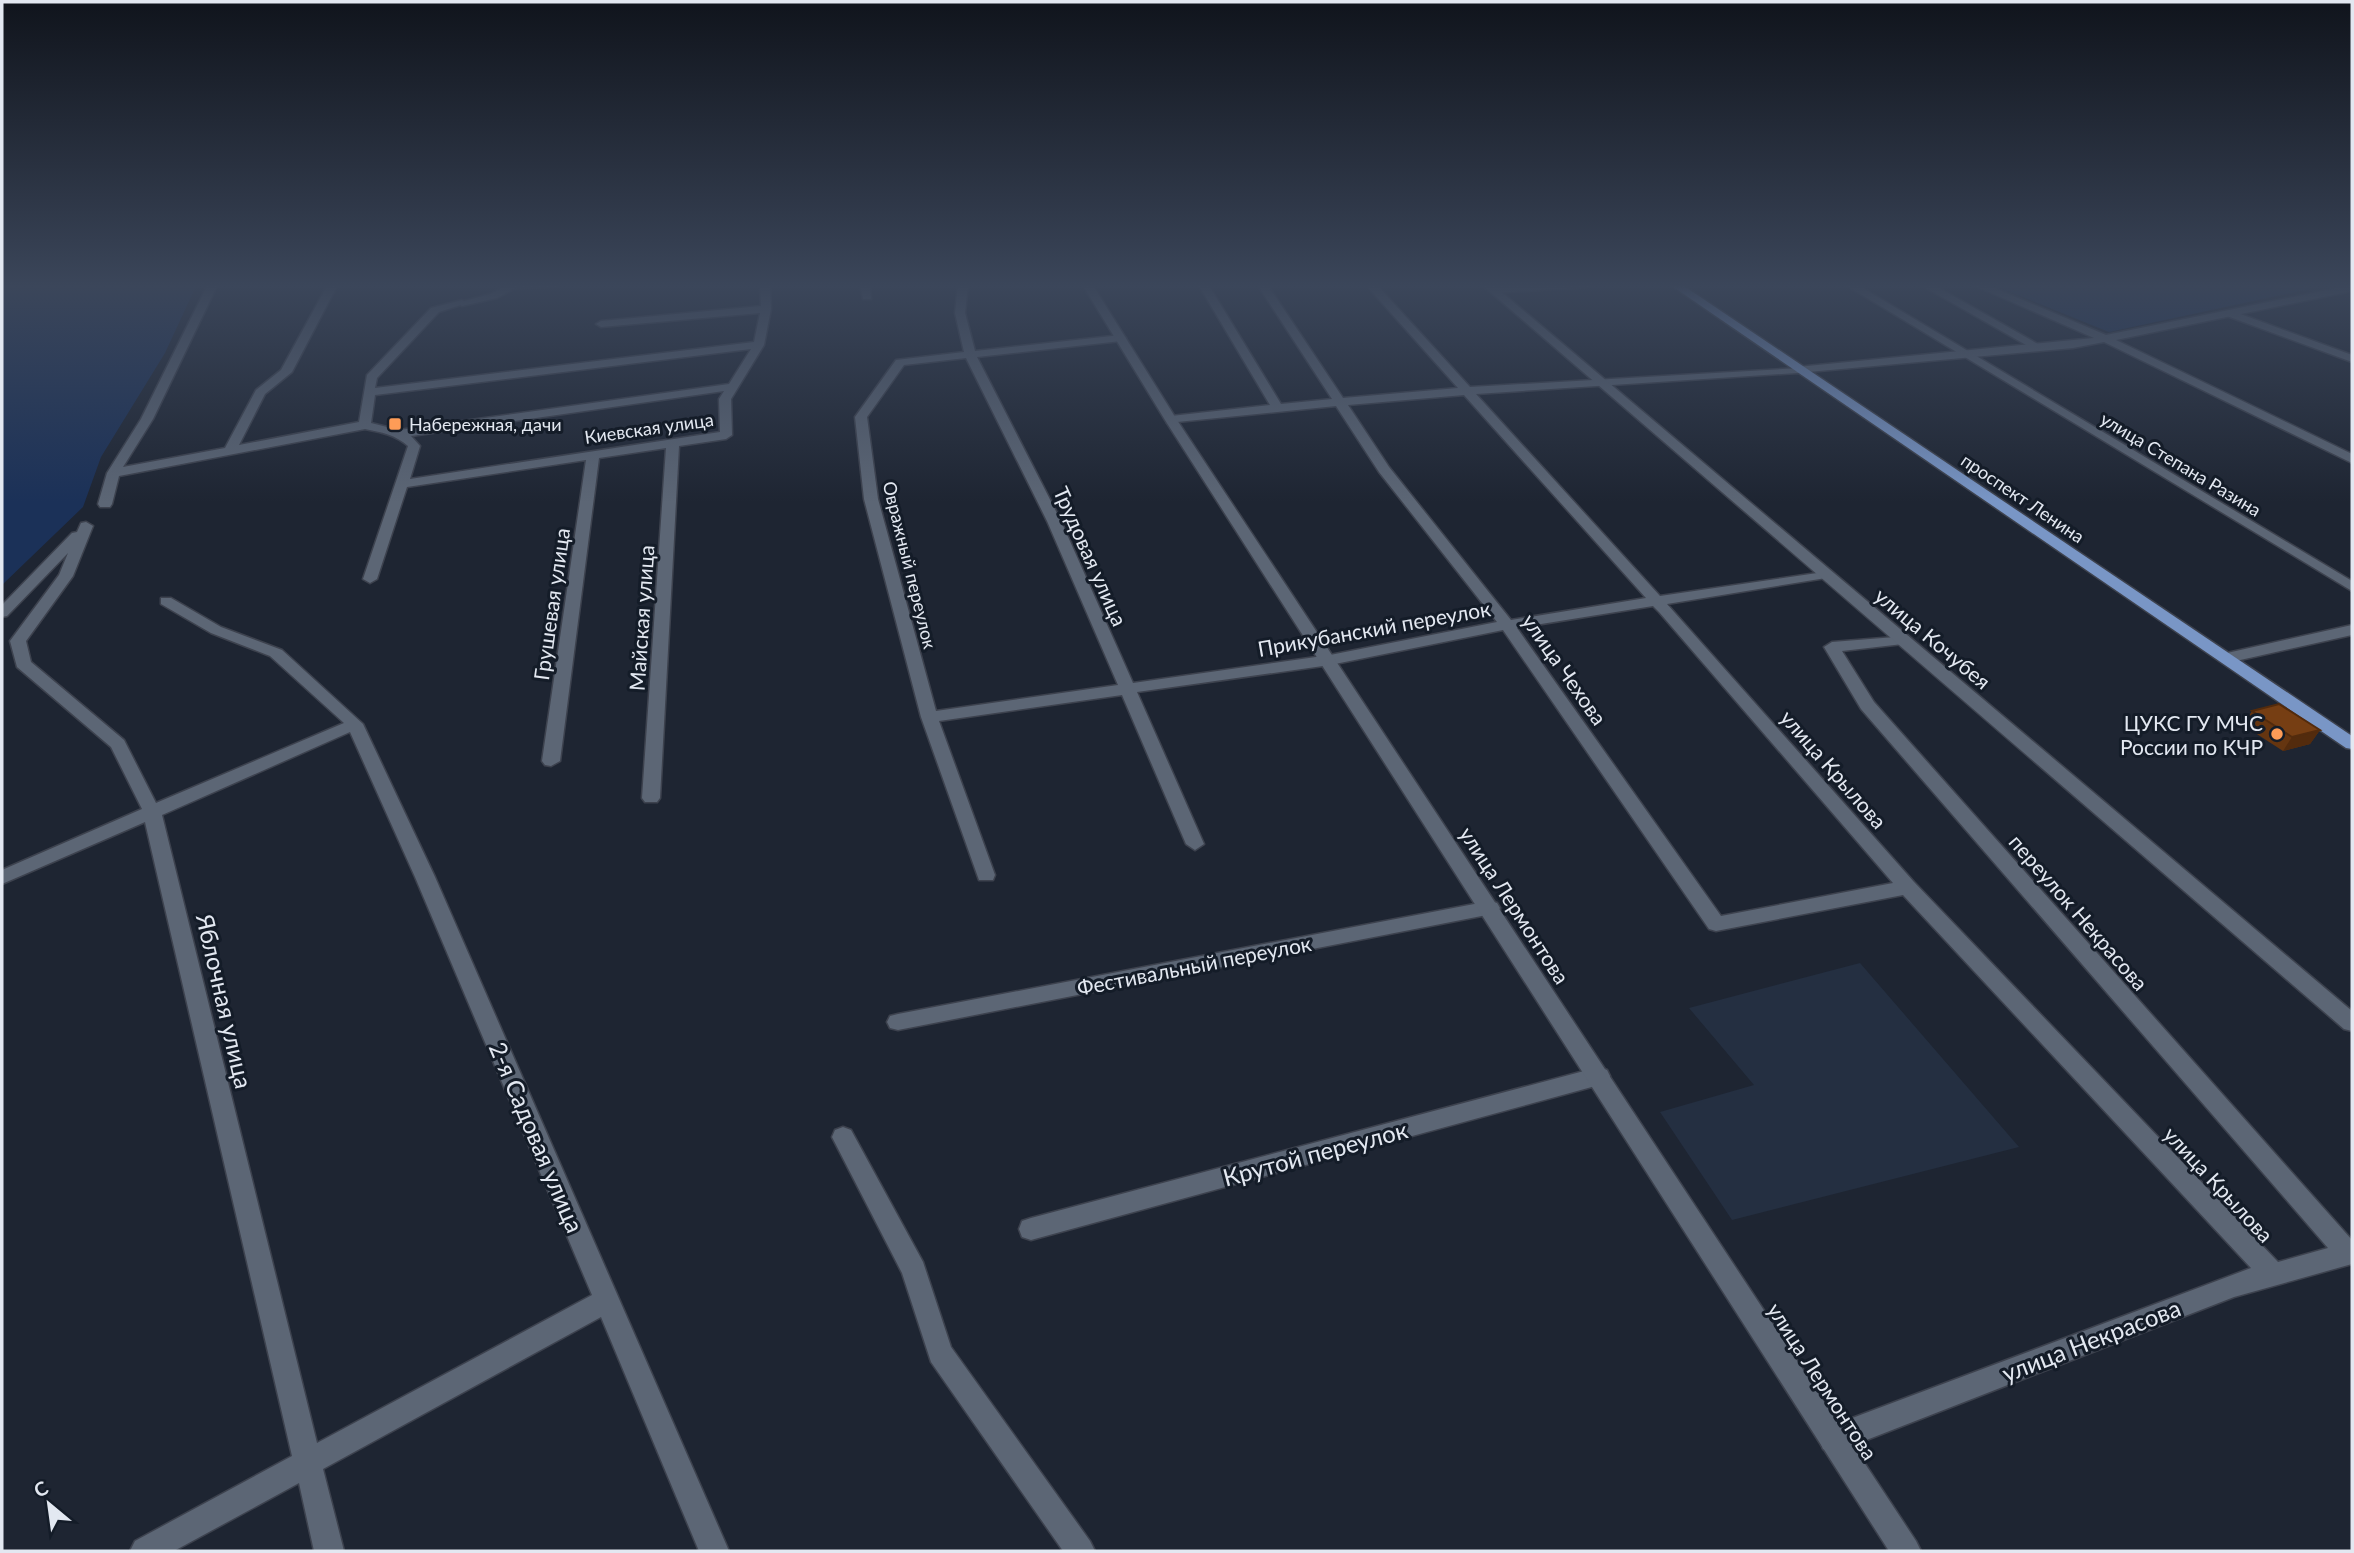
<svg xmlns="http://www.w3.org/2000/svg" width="2354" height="1553" viewBox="0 0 2354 1553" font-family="Lato,sans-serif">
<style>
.built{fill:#242f41}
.green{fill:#1b3158}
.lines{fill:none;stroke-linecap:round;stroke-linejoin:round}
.minor-casing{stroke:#3d424e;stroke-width:3}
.tertiary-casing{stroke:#3d424e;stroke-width:3}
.primary-casing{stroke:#3d424e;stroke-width:3}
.minor{fill:#5c6675;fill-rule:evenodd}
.tertiary{fill:#5c6675;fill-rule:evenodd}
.primary{fill:#7996c6;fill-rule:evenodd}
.wall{fill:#653510}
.shaded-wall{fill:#532b0d}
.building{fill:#763e13;stroke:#532b0d;stroke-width:2}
.poi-dot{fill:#fe9c57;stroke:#141c28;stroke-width:2.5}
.labels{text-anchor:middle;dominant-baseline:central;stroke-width:6;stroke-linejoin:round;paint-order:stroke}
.far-poi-label{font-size:18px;fill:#e3e8f1;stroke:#141c28;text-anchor:start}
.far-street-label{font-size:18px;fill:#e3e8f1;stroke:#141c28}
.street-label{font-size:21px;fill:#e3e8f1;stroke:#141c28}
.poi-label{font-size:21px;fill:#e3e8f1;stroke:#141c28;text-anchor:end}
.near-street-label{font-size:24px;fill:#e3e8f1;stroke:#141c28}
</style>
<rect width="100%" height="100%" fill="#1e2532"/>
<path class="built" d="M1860,963l159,184 -287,73 -72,-108 94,-27 -65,-77z"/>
<g class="green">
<path d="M2,284h195l-32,69 -64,104 -18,50 -81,78z"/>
<path d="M1991,284h310l13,4 -205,44z"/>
</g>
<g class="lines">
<g class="minor-casing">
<g id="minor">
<path d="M208,284h10l-65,135 -30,48 102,-19 31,-58 25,-20 47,-86h10l-46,88 -27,22 -26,51 120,-23 8,-47 64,-67 31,-8 5,3 -28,9 -62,66 -2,10 379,-46 6,-29 -159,14 -5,-3 5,-3 160,-15 -1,-22h10l1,25 -7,36 -33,54 1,36 -6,4 -47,7 -19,352 -3,4h-12l-3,-4 24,-350 -67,10 -39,303 -9,5 -6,-1 -3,-4 44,-301 -179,27 -30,92 -7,4 -7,-4 45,-133c-12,-11 -27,-14 -43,-17l-246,47 -7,28 -2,3h-10l-2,-3 9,-31 34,-54zM751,349l-22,35 -330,46 -28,-7 4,-28zM724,391l-5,8 1,33 -310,47 10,-33 -9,-10z"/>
<path d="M560,284l-5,3 -38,1 -5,-3z"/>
<path d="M860,284h10l1,15h-8z"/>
<path d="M958,284h10l-3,29 10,38 146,-16 5,3 -5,3 -144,16 84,164 72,162 197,-28 167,-33 -118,-150 -43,-66 -169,17v-6l4,-1 99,-11 -72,-121h10l73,120 51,-5 -75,-115h10l76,114 115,-10 -93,-104h11l94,103 331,-19 2,2 -6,3 -321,21 184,202 171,-25v6l-5,1 -159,26 247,278 364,380 50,-14 -467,-539 -37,-62 8,-5 76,-6 3,3 -3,3 -5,2 -61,7 32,51 478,538v24l-118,33 -401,156 -10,-4 -4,-10 4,-10 428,-161 -348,-373 -187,36 -7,-2 -206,-299 -173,35 -193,27 67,152 -9,6 -9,-6 -64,-149 -183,26 56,154 -2,5h-14l-58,-163 -57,-218 -9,-82 41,-57 68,-8 -9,-39zM966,358l81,163 71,164 -182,26 -58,-212 -11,-82 37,-52zM1464,395l182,203 -135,22 -122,-153 -41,-62zM1653,606l6,6 234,271 -172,33 -204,-288z"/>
<path d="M1537,284h57l-5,3 -96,6 -5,-3 5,-3z"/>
<path d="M1844,284h12l496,297v10z"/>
<path d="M1919,284h13l113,64 -10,2z"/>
<path d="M2227,312h8l117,43v7l-125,-46z"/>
<path d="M86,522l7,4 -20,50 -47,65 5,21 93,78 32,63 188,-80 -74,-67 -59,-23 -50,-29v-6h10l50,29 61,23 81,74 72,153 294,674h-30l-98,-234 -278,152 21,82h-30l-15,-68 -125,68h-44l5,-10 157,-85 -147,-634 -143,62v-14l140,-61 -31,-62 -94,-80 -7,-26 49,-66 9,-22 -61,63 -5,1v-12l70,-72 5,-1 4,-9zM350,732l65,145 177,418 -275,148 -155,-628z"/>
<path d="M1490,901l7,2 3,5 -3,5 -599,117 -8,-2 -3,-6 3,-6 8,-2z"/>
<path d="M1599,1067l8,3 3,6 -3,6 -8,3 -568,155 -9,-3 -3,-8 3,-8 9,-3z"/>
<path d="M843,1127l8,3 72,132 28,85 139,194 5,10h-32l-132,-189 -29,-89 -70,-136 3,-7z"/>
</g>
</g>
<g class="tertiary-casing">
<g id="tertiary">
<path d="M510,284h13l-26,14 -35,8 -5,-3 33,-9z"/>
<path d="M1082,284h10l85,136 739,1121 5,10h-32l-724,-1131z"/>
<path d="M1481,284h11l860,727v20l-8,-2z"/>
<path d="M1971,284h14l121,51 246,-50v6l-236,49 236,114v9l-248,-121 -31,6 -276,25 -6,-3 6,-3 297,-29z"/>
<path d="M2352,625v10l-125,28 -8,-5 8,-5z"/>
</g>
</g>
<g class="primary-casing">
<path id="primary" d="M1669,284h12l671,452v13l-6,-1z"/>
</g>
<use href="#minor" class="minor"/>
<use href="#tertiary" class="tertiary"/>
<use href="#primary" class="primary"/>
</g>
<path class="wall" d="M2252,711l68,19 -10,14 -27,7 -40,-26z"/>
<path class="shaded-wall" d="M2320,730l-10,14 -27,7 9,-14z"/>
<path class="building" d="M2279,704l41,26 -28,7 -40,-26z"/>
<linearGradient id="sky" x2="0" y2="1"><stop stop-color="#10141c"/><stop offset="0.57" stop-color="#3b465a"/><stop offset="1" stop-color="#3b465a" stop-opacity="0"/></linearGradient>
<rect width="2354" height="502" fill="url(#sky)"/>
<g class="poi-dot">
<rect x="388" y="417" width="14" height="14" rx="3.5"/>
<circle cx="2277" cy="734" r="7"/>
</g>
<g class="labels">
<g class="far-poi-label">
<text x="409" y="424">Набережная, дачи</text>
</g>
<g class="far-street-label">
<text transform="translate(649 428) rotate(-8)">Киевская улица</text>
<text transform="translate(2181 464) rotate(31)">улица Степана Разина</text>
<text transform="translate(2023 498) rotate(34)">проспект Ленина</text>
<text transform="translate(910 565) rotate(76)">Овражный переулок</text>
</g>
<g class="street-label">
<text transform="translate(1091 556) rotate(66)">Трудовая улица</text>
<text transform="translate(551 604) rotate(-82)">Грушевая улица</text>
<text transform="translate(641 618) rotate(-86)">Майская улица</text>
<text transform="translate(1374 628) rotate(-10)">Прикубанский переулок</text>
<text transform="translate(1933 638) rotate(40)">улица Кочубея</text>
<text transform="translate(1565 669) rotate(55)">улица Чехова</text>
<text transform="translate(1834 769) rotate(49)">улица Крылова</text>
<text transform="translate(1515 905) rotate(57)">улица Лермонтова</text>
<text transform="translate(2079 912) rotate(49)">переулок Некрасова</text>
<text transform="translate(1194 965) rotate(-11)">Фестивальный переулок</text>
<text transform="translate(2219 1184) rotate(47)">улица Крылова</text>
<text transform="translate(1823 1381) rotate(57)">улица Лермонтова</text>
</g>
<g class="poi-label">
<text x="2263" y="722">ЦУКС ГУ МЧС<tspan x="2263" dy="24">России по КЧР</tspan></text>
</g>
<g class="near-street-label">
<text transform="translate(225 1001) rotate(77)">Яблочная улица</text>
<text transform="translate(537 1137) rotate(67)">2-я Садовая улица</text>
<text transform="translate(1315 1153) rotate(-15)">Крутой переулок</text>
<text transform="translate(2091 1340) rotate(-21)">улица Некрасова</text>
</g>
</g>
<rect width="2354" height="1553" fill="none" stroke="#e3e8f1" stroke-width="7"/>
<g transform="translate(49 1504) rotate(331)" stroke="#141c28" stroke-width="5" paint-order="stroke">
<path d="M0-5L12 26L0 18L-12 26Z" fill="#e3e8f1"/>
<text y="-10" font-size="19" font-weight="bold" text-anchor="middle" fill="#e3e8f1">С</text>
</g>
</svg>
